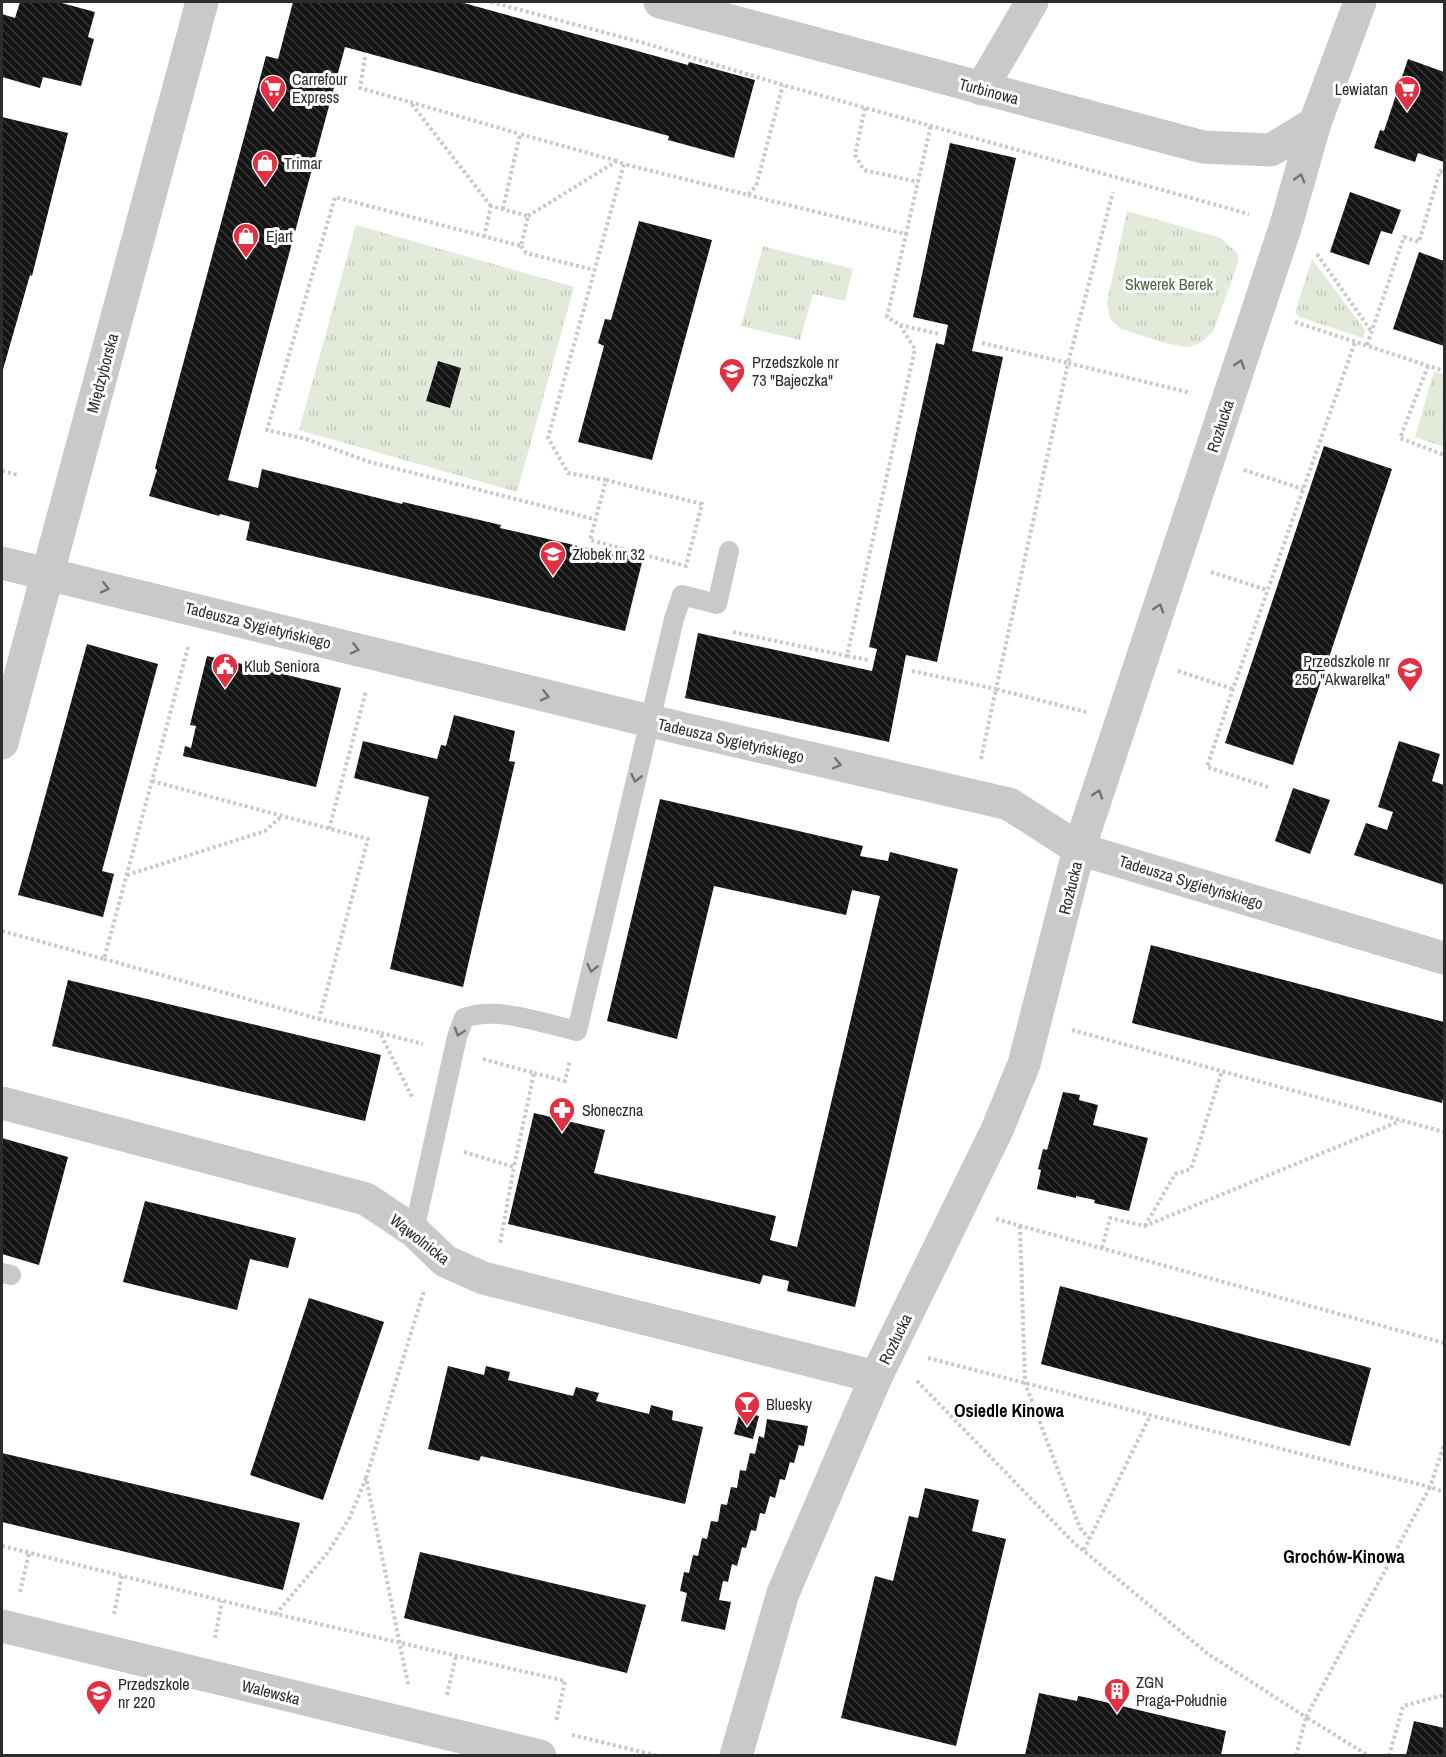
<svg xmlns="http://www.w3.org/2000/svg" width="1446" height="1757" viewBox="0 0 1446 1757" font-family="'Archivo Narrow',sans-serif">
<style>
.grass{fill:url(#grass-tufts)}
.building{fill:url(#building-back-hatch)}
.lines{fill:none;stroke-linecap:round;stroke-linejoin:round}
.path{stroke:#c9c9c9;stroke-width:4;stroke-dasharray:3 3;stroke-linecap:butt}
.service{stroke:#c9c9c9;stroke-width:20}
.minor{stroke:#c9c9c9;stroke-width:33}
.oneway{stroke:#737373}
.labels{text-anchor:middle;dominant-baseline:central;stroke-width:6;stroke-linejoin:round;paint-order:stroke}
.poi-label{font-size:16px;fill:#2c2c2c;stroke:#fff;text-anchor:start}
.street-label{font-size:16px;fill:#2c2c2c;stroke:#fff}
.park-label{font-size:16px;fill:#51673b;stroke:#fff}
.neighbourhood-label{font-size:18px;font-weight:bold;fill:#000;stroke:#fff}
</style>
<defs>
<pattern id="grass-tufts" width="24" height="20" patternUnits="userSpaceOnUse" patternTransform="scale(1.5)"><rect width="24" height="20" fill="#e3eada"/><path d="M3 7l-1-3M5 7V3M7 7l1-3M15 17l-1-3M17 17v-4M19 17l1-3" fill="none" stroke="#c3c9bb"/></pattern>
<pattern id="building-back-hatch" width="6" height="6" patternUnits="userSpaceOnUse" patternTransform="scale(1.5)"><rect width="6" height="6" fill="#131313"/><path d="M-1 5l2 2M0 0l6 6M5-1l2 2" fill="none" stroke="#363636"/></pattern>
</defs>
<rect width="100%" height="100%" fill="#fff"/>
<g class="grass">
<path d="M1127,211l94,27 17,16v9l-25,69 -13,11 -12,4 -19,-3 -48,-15 -11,-10 -3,-17z"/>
<path d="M356,225l218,62 -57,205 -218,-62z"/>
<path d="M763,246l90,23 -8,32 -32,-7 -13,46 -59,-14z"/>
<path d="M1312,259l53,71 -2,8 -64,-21 -4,-5z"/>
<path d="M1434,371l10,4v72l-29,-10z"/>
</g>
<g class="building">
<path d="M20,2h38l37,10 -7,25 6,2 -13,47 -38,-9 -3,11 -38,-11v-63l13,4z"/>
<path d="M293,2h167l228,63 1,-3 66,18 -21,78 -66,-18 1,-4 -324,-89 -117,433 30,8 4,-19 140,35 1,-2 98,23 -1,3 100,23 1,-3 42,10 -18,73 -379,-91 4,-18 -30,-8 -1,2 -70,-20 8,-26 -2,-2 111,-412 12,3z"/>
<path d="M1408,59l36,13v90l-26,-9 -3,9 -41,-14 6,-18 4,1z"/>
<path d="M2,117l66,16 -36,143 -2,-1 -28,98z"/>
<path d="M950,143l66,15 -44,193 31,6 -66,305 -31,-7 -17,87 -204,-44 13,-65 174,38 5,-22 -8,-2 67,-304 8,2 4,-20 -35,-8z"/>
<path d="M1350,192l51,18 -9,24 -11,-3 -12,34 -39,-13z"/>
<path d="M639,221l73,19 -60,220 -74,-18 26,-96 -6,-3 7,-24 6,1z"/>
<path d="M1419,252l25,9v85l-51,-17z"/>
<path d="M438,361l23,7 -11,40 -24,-7z"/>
<path d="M1324,446l68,23 -99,296 -68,-22z"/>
<path d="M87,644l71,20 -56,207 12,3 -11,43 -85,-22z"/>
<path d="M207,656l58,13 1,-4 18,4 -1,5 58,14 -25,99 -133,-31 2,-10 6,2 5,-22 -6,-1z"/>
<path d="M454,715l61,16 -6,30 6,1 -52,225 -73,-18 39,-172 -75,-19 9,-37 74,18 4,-14 5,1z"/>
<path d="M1399,741l41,13 -8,27 12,4v100l-90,-30 12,-32 21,7 6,-18 -15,-5z"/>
<path d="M1293,788l37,12 -20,54 -35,-13z"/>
<path d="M660,799l203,47 -3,10 28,5 2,-9 68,17 -103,438 -68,-16 2,-10 -26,-6 -3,9 -252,-60 26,-111 71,17 -11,43 182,43 -6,24 27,7 83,-351 -28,-6 -6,25 -132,-29 -37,153 -70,-18z"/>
<path d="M1151,945l293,77v72l-2,9 -310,-80z"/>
<path d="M68,980l313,75 -16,66 -313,-75z"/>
<path d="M1063,1092l17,3 -1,5 19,5 -5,20 55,13 -19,73 -35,-8 1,-3 -19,-4v2l-39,-9 4,-19 -3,-1 5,-20 4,1z"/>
<path d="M2,1138l66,19 -29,108 -37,-11z"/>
<path d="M145,1201l151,37 -8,30 -38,-9 -13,51 -114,-28z"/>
<path d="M1060,1286l311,82 -21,78 -309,-82z"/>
<path d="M309,1298l75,24 -61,178 -73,-25z"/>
<path d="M448,1366l36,9 2,-9 24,6 -2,8 65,16 3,-9 23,6 -3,8 53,13 2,-9 22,6 -1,9 31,7 -18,77 -204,-48 -2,5 -51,-12z"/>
<path d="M740,1411l19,5 -6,23 -19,-5z"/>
<path d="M767,1419l41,7 -4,20 -5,-1 -5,18 -4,-1 -5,18 -5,-1 -5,19 -5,-2 -5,18 -5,-1 -4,18 -5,-1 -5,18 -4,-1 -5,19 -5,-2 -4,18 -5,-1 -4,19 12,2 -6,28 -44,-9 6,-28 -7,-2 4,-19 5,1 4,-18 5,1 4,-18 5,1 4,-18 7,1 3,-18 6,1 4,-18 6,1 3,-18 6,1 4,-18 5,1 4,-18 5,2z"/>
<path d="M2,1453l298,70 -17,67 -281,-68z"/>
<path d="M925,1488l54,12 -7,31 34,8 -50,207 -115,-28 34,-142 18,5 16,-65 9,2z"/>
<path d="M420,1552l226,53 -19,68 -223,-55z"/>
<path d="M1039,1693l38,8 1,-5 6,1 142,34 -5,24h-196z"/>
<path d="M1414,1721l30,7v27h-38z"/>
</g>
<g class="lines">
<g class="path">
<path d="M491,2l153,41 139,42 466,129"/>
<path d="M365,57l-5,31 50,14"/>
<path d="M865,108l-10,47 9,15 54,12"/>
<path d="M748,195l158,39 25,-109"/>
<path d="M491,206l-81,-104 110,32"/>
<path d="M503,209l17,-75 97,27"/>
<path d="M528,216l89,-55 7,3"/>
<path d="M484,237l7,-31 37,10 -7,30 -186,-49 -68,233 39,9 64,23 224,57"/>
<path d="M521,246l5,7 68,17"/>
<path d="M1317,254l54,77"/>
<path d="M1295,322l149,49"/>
<path d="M900,325l39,9"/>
<path d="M982,343l86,20 45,-171"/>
<path d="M1367,345l37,-108 15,5 21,-71 4,2"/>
<path d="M1428,366l-28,72 44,17"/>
<path d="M1244,470l59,19"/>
<path d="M2,471l16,4"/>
<path d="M606,480l-38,-7 -20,-35 76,-274 124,31 8,-9 27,-101"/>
<path d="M606,480l96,24 -16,62 -96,-26z"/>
<path d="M1211,572l56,18"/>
<path d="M733,632l114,24 68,-307 -15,-24 -13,-8 19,-83"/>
<path d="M847,656l21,4"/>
<path d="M912,671l84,18 72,-326 123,30"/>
<path d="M1178,671l55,18"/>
<path d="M981,759l15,-70 90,23"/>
<path d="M152,781l216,58 -49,180"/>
<path d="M1268,787l-61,-20 26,-78 122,-347"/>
<path d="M329,829l37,-138"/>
<path d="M127,875l138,-44 17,-15"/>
<path d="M2,931l102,28 84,-312"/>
<path d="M104,959l215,60 61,14 32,64"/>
<path d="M1072,1030l372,102"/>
<path d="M381,1033l42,11"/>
<path d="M483,1059l51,14 -20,94"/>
<path d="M534,1073l31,8 5,-21"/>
<path d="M464,1152l50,15 -14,77"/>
<path d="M996,1219l448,124"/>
<path d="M1020,1226l5,157 55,145 10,11"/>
<path d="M1145,1226l30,-52 16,-5 31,-98"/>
<path d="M1102,1248l8,-30 35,8 255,-105"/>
<path d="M928,1358l502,129 14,-42"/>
<path d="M917,1381l156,161 135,112 98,63 124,-230 14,5"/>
<path d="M366,1478l-16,39 -21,34 -53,63 289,67 -9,41"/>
<path d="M2,1546l274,68"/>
<path d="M1084,1550l66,-134"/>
<path d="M20,1592l9,-39"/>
<path d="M114,1614l8,-39"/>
<path d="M215,1638l7,-37"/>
<path d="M408,1684l-42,-206 58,-187"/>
<path d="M447,1695l9,-39"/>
<path d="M572,1735l87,21"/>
<path d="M1296,1756l10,-39 63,39"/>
<path d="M1389,1756l14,-50 41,-11"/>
</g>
<g class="service">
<path d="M414,1231l43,-194 7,-19c34,-12 78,5 113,13l97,-412 8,-24 35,9 12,-53"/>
<path d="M2,1273l9,2"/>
</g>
<g class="minor">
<path d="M660,2l543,145 68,3 44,-27"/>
<path d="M981,89l51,-87"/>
<path d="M2,563l648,158 359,83 70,45 365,109"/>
<path d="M2,743l200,-741"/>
<path d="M2,1103l364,96 48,32 31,30 38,17 393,99"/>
<path d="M2,1626l538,130"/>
<path d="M736,1756l47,-163 93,-216 121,-247 27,-66 55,-215 207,-624 29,-102 45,-121"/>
</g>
</g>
<defs><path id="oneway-chevron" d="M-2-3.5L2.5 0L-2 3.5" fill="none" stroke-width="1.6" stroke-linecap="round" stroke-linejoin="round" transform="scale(1.5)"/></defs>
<g class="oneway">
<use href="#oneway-chevron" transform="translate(1300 178) rotate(-74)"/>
<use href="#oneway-chevron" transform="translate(1240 364) rotate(-72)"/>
<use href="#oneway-chevron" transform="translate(105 588) rotate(14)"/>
<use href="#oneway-chevron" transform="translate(1159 608) rotate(-72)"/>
<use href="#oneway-chevron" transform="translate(355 649) rotate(14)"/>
<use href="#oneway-chevron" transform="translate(545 696) rotate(14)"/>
<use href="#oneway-chevron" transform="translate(837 764) rotate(13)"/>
<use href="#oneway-chevron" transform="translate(636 778) rotate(103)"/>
<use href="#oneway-chevron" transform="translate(1098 794) rotate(-72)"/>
<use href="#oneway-chevron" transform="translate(592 968) rotate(103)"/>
<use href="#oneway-chevron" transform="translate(459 1032) rotate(108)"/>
</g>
<defs>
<g id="supermarket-pin" transform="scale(1.35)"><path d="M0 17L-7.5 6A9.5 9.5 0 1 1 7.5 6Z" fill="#e32f42" stroke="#fff"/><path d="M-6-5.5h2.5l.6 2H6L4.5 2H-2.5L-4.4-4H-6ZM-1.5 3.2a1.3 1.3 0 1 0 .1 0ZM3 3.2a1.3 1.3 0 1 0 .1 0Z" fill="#fff"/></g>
<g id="shop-pin" transform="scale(1.35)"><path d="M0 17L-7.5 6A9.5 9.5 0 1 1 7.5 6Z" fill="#e32f42" stroke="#fff"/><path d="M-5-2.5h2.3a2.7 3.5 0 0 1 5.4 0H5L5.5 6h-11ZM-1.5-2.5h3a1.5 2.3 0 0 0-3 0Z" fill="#fff"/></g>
<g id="school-pin" transform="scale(1.35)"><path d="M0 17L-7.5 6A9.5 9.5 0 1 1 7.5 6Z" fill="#e32f42" stroke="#fff"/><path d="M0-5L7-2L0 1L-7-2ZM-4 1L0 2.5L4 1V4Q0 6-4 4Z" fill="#fff"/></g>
<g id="civic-pin" transform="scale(1.35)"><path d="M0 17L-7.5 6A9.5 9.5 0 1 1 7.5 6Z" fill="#e32f42" stroke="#fff"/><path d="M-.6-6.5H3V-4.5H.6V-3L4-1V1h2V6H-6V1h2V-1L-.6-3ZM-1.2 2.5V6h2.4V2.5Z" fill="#fff"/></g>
<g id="pharmacy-pin" transform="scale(1.35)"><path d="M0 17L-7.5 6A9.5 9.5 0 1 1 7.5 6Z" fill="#e32f42" stroke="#fff"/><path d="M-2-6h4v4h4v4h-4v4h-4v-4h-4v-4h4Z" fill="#fff"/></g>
<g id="bar-pin" transform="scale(1.35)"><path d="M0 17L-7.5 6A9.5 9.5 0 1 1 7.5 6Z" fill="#e32f42" stroke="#fff"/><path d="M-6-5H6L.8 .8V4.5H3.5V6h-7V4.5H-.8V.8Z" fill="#fff"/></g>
<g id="building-pin" transform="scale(1.35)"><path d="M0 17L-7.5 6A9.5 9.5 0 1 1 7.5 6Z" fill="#e32f42" stroke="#fff"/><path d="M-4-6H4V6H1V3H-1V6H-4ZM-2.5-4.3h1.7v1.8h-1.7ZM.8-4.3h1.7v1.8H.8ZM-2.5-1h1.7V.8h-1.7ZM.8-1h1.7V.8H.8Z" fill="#fff"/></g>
</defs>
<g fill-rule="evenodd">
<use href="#supermarket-pin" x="273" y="88"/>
<use href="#supermarket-pin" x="1407" y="89"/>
<use href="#shop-pin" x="265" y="163"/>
<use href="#shop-pin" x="246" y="236"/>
<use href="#school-pin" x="732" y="371"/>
<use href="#school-pin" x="553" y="554"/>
<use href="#civic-pin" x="225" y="666"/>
<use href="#school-pin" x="1410" y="670"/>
<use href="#pharmacy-pin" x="562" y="1110"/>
<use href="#bar-pin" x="747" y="1404"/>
<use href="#building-pin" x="1117" y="1691"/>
<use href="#school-pin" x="99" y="1693"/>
</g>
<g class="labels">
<g class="poi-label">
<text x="292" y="79">Carrefour<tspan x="292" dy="18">Express</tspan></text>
<text x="1388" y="89" text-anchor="end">Lewiatan</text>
<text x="284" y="163">Trimar</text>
<text x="266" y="236">Ejart</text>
<text x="752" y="362">Przedszkole nr<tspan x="752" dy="18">73 "Bajeczka"</tspan></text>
<text x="572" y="554">Żłobek nr 32</text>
<text x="1390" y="661" text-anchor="end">Przedszkole nr<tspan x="1390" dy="18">250 "Akwarelka"</tspan></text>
<text x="244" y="666">Klub Seniora</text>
<text x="582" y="1110">Słoneczna</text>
<text x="766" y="1404">Bluesky</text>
<text x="1136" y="1682">ZGN<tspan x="1136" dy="18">Praga-Południe</tspan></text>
<text x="118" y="1684">Przedszkole<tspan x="118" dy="18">nr 220</tspan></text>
</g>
<g class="street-label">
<text transform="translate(989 91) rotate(15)">Turbinowa</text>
<text transform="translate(102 373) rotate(-75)">Międzyborska</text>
<text transform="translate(1220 426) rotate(-72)">Rozłucka</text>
<text transform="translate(258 625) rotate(14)">Tadeusza Sygietyńskiego</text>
<text transform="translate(731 740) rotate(13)">Tadeusza Sygietyńskiego</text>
<text transform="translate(1191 882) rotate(17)">Tadeusza Sygietyńskiego</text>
<text transform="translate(1070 888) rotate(-76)">Rozłucka</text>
<text transform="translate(420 1239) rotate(38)">Wąwolnicka</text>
<text transform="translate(895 1339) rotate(-64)">Rozłucka</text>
<text transform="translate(271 1692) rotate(14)">Walewska</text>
</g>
<g class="park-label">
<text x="1169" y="284">Skwerek Berek</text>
</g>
<g class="neighbourhood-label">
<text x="1009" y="1410">Osiedle Kinowa</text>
<text x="1344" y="1556">Grochów-Kinowa</text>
</g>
</g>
<rect width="1446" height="1757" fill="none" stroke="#2c2c2c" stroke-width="6"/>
</svg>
